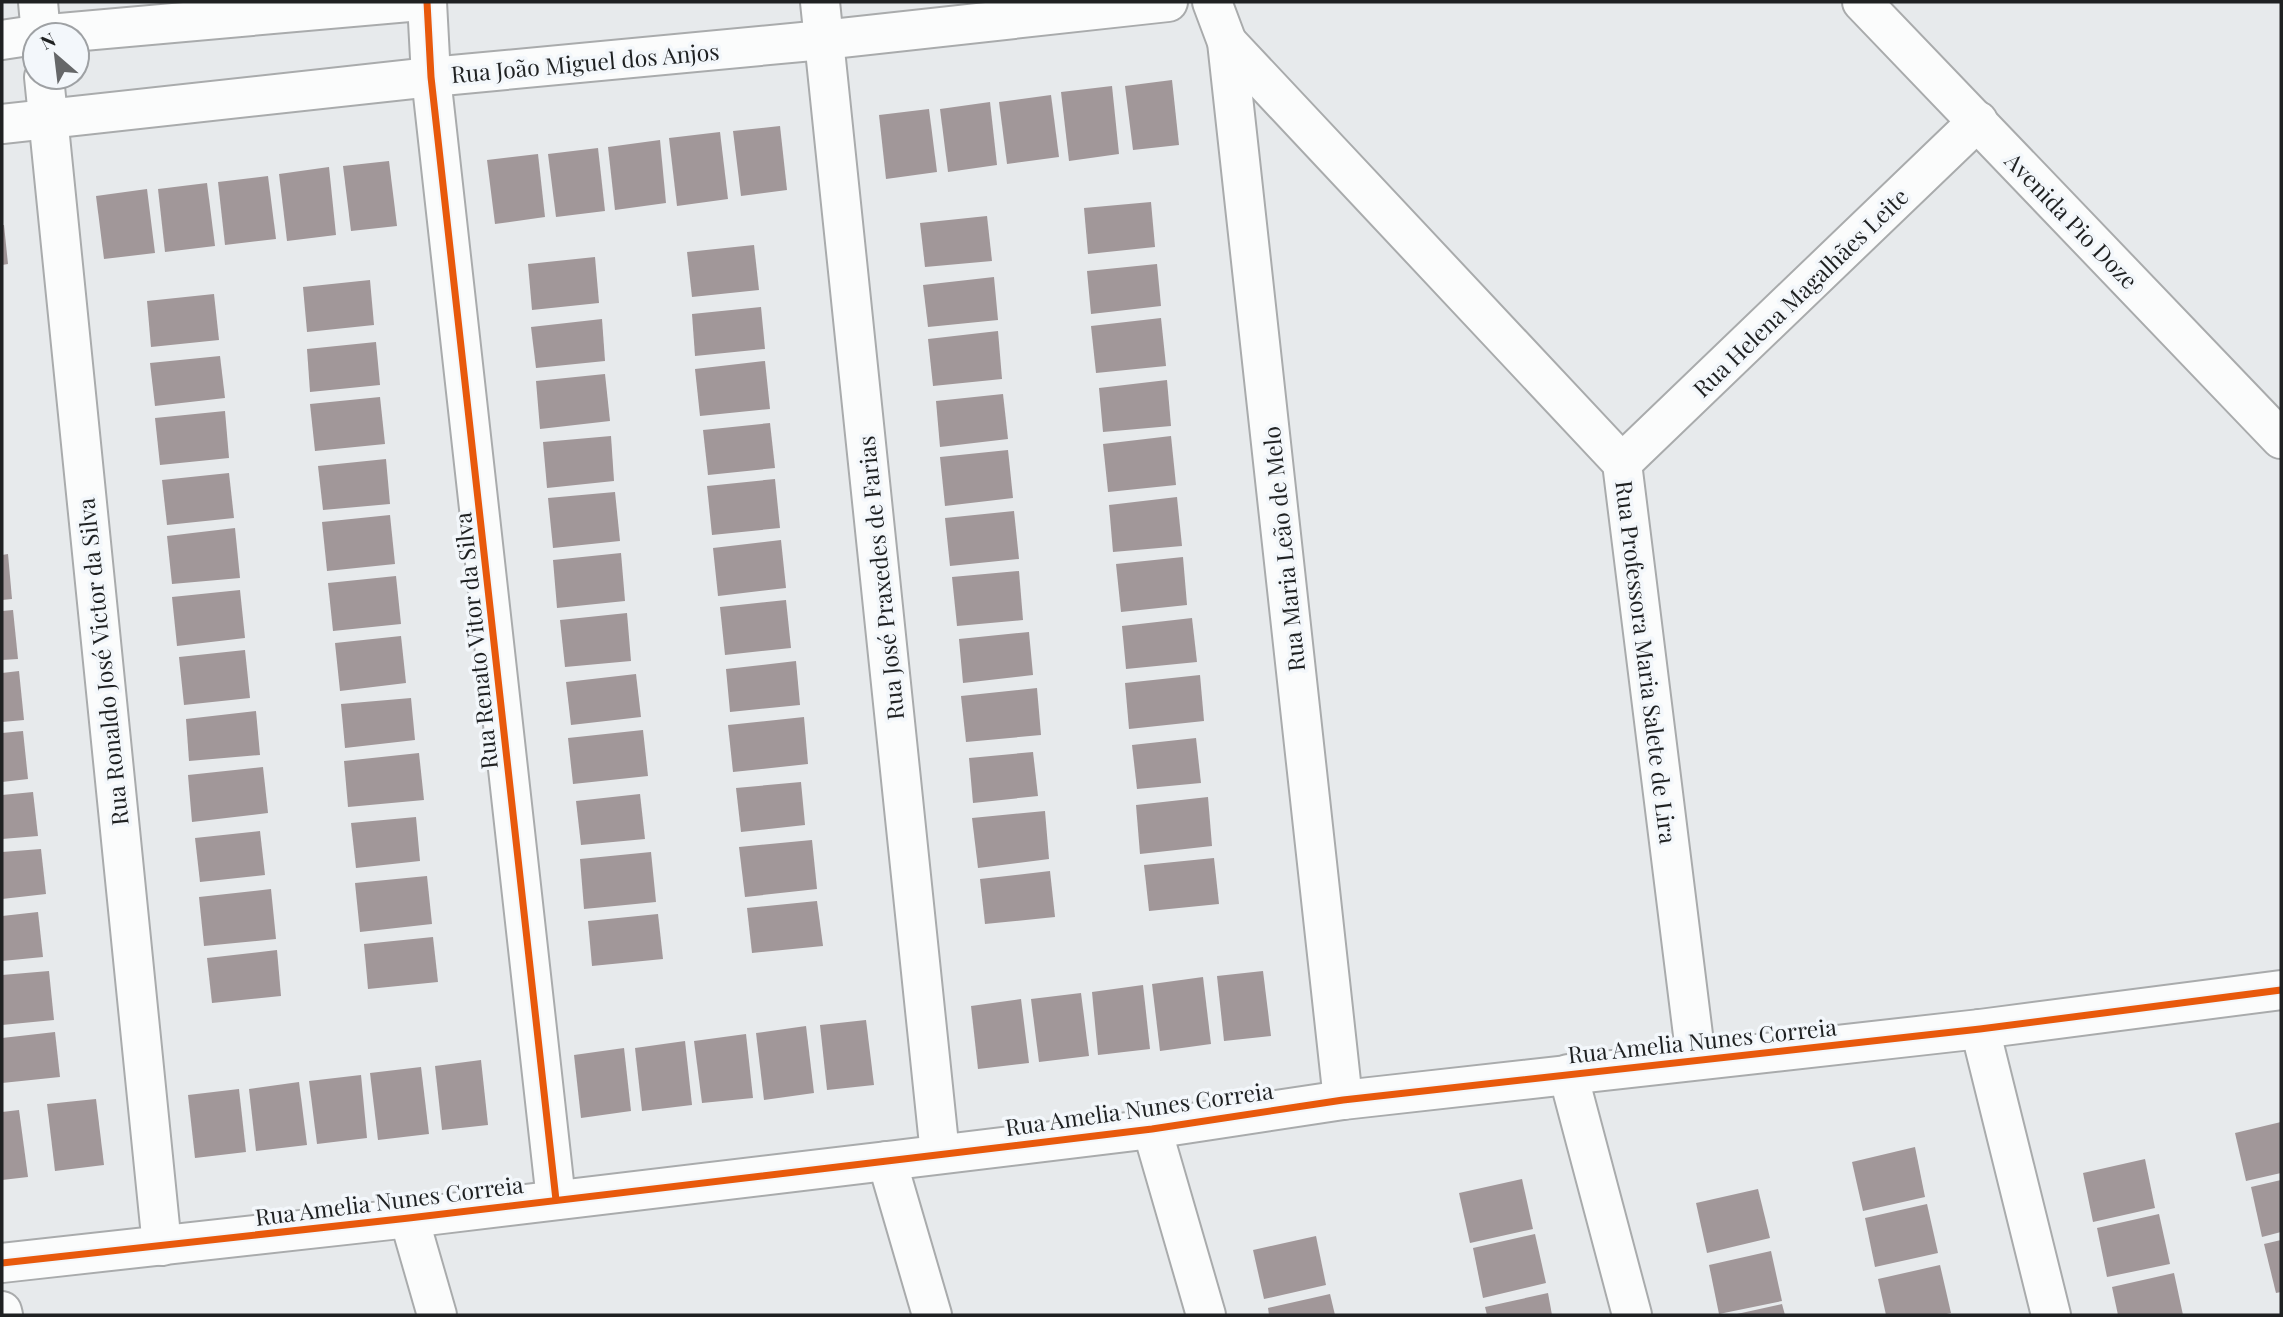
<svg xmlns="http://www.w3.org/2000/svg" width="2283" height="1317" viewBox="0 0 2283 1317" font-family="'Playfair Display',serif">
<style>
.building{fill:#a19799}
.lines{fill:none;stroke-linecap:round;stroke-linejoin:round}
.minor-casing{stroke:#a9abac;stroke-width:42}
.tertiary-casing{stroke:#a9abac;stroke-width:42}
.minor{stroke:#fbfcfc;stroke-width:38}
.tertiary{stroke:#fbfcfc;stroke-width:38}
.cycleway-casing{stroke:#f3f7fb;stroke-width:11}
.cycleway{stroke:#e8590c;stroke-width:7}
.labels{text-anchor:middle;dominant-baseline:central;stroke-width:7;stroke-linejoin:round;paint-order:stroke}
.street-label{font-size:23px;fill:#1f2122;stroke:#f3f7fb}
</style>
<rect width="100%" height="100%" fill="#e7eaec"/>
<g class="building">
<path d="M1172,80l7,65 -46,5 -8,-64z"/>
<path d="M1112,86l7,68 -50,7 -8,-69z"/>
<path d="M1051,95l8,62 -52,7 -8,-62z"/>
<path d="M990,102l7,63 -49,7 -8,-63z"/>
<path d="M929,109l8,63 -51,7 -7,-64z"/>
<path d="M780,126l7,64 -46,6 -8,-65z"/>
<path d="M720,132l8,67 -51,7 -8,-68z"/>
<path d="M660,140l6,63 -51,7 -7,-63z"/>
<path d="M598,148l7,63 -49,6 -8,-63z"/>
<path d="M538,154l7,63 -50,7 -8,-64z"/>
<path d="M389,161l8,65 -46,5 -8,-65z"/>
<path d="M329,167l7,68 -49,6 -8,-67z"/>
<path d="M268,176l8,63 -51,6 -7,-63z"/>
<path d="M207,183l8,63 -50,6 -7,-63z"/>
<path d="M147,189l8,64 -51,6 -8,-63z"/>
<path d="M1151,202l4,45 -67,7 -4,-46z"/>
<path d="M987,216l5,45 -67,6 -5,-44z"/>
<path d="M2,225h2l4,39 -6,1z"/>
<path d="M754,245l5,45 -67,7 -5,-45z"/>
<path d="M595,257l4,46 -67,7 -4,-46z"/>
<path d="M1157,264l4,42 -70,8 -4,-43z"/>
<path d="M994,277l4,43 -70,7 -5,-42z"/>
<path d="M370,280l4,45 -67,7 -4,-45z"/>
<path d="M214,294l5,46 -68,7 -4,-46z"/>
<path d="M761,307l4,42 -70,7 -3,-42z"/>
<path d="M1161,318l5,48 -70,7 -5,-47z"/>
<path d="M602,319l3,42 -69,7 -5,-41z"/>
<path d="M998,331l4,48 -69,7 -5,-47z"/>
<path d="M376,342l4,43 -70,7 -3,-43z"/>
<path d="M220,356l5,42 -70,8 -5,-43z"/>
<path d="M765,361l5,48 -70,7 -5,-47z"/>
<path d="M605,374l5,47 -70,8 -4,-48z"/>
<path d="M1167,380l4,46 -68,6 -4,-44z"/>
<path d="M1003,394l5,45 -68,8 -4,-46z"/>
<path d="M380,397l5,47 -70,7 -5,-47z"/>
<path d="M225,411l4,47 -69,7 -5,-47z"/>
<path d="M770,423l5,45 -67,7 -5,-45z"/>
<path d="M611,436l3,45 -67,7 -4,-46z"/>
<path d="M1171,436l5,49 -68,7 -5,-48z"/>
<path d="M1008,450l5,48 -68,8 -5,-49z"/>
<path d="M386,459l4,45 -67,6 -5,-44z"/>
<path d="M229,473l5,45 -67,7 -5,-45z"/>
<path d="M775,479l5,49 -68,7 -5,-49z"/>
<path d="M615,492l5,49 -67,7 -5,-50z"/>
<path d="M1177,497l5,49 -69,6 -4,-47z"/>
<path d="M1014,511l5,48 -69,7 -5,-48z"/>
<path d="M390,515l5,49 -68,7 -5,-49z"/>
<path d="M235,528l5,50 -68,6 -5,-48z"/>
<path d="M781,540l5,48 -68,8 -5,-48z"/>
<path d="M621,553l4,48 -68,7 -4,-48z"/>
<path d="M8,554l4,45 -10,1v-45z"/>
<path d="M1183,557l4,48 -66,7 -5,-48z"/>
<path d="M1019,571l4,49 -66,6 -5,-49z"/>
<path d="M396,576l5,48 -68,7 -5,-48z"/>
<path d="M240,590l5,48 -68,8 -5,-49z"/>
<path d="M786,600l5,48 -66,7 -5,-48z"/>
<path d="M13,610l5,49 -16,1v-49z"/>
<path d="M627,613l4,48 -66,6 -5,-47z"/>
<path d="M1192,618l5,44 -71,7 -4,-43z"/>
<path d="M1029,632l4,43 -70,8 -4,-44z"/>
<path d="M401,636l5,47 -66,8 -5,-48z"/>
<path d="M245,650l5,48 -66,7 -5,-48z"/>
<path d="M796,661l4,44 -70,7 -4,-43z"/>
<path d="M19,671l5,49 -22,2v-49z"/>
<path d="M636,674l5,43 -70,8 -5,-43z"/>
<path d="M1200,675l4,46 -75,8 -4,-46z"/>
<path d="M1037,688l4,47 -75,7 -5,-46z"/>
<path d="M411,698l4,42 -70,8 -4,-44z"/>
<path d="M256,711l4,44 -71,6 -3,-42z"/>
<path d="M804,717l4,47 -75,8 -5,-47z"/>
<path d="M643,730l5,46 -75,8 -5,-46z"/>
<path d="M23,731l5,48 -26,3v-49z"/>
<path d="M1196,738l5,45 -64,6 -5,-44z"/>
<path d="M1033,752l5,44 -65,7 -4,-45z"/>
<path d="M419,753l5,47 -76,7 -4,-46z"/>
<path d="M263,767l5,46 -76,9 -4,-47z"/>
<path d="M801,782l4,43 -64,7 -5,-44z"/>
<path d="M33,792l5,44 -36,3v-44z"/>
<path d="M640,794l5,45 -64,6 -5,-44z"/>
<path d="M1208,797l4,49 -72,8 -4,-49z"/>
<path d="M1045,811l4,48 -71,9 -6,-50z"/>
<path d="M416,817l4,44 -64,7 -5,-45z"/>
<path d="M260,831l5,44 -65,7 -5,-44z"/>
<path d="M812,840l5,49 -72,8 -6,-50z"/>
<path d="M41,849l5,45 -44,5v-47z"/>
<path d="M651,852l5,50 -72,7 -4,-50z"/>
<path d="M1214,858l5,46 -70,7 -5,-46z"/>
<path d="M1050,871l5,46 -70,7 -5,-45z"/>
<path d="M427,876l5,48 -72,8 -5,-49z"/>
<path d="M271,889l5,50 -72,7 -5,-49z"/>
<path d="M817,901l6,45 -71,7 -5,-45z"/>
<path d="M38,912l5,45 -41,4v-45z"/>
<path d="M658,914l5,45 -71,7 -4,-45z"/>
<path d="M433,937l5,45 -70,7 -4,-45z"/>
<path d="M277,950l4,46 -69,7 -5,-45z"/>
<path d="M49,971l5,49 -52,5v-50z"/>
<path d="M1263,971l8,65 -47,5 -7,-65z"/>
<path d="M1203,977l8,67 -51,7 -8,-67z"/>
<path d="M1143,985l7,64 -52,6 -6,-63z"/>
<path d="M1081,993l8,63 -50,6 -8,-63z"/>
<path d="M1021,999l8,64 -51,6 -7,-63z"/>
<path d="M866,1020l8,65 -47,5 -7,-65z"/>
<path d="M806,1026l8,67 -50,7 -8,-67z"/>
<path d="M55,1032l5,45 -58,6v-45z"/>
<path d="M746,1034l7,64 -51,5 -8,-62z"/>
<path d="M685,1041l7,64 -50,6 -7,-63z"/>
<path d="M624,1048l7,63 -50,7 -7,-63z"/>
<path d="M481,1060l7,65 -46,5 -7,-64z"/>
<path d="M421,1067l8,67 -51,6 -8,-67z"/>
<path d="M361,1075l6,63 -50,6 -8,-63z"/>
<path d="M299,1082l8,63 -51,6 -7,-62z"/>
<path d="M239,1089l7,63 -51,6 -7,-63z"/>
<path d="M96,1099l8,66 -49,6 -8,-67z"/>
<path d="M19,1110l9,67 -26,3v-68z"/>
<path d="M2281,1122v51l-35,8 -11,-48z"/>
<path d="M1915,1147l10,50 -62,14 -11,-49z"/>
<path d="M2145,1159l10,49 -62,14 -10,-49z"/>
<path d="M1522,1179l11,50 -63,14 -11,-50z"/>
<path d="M2281,1180v52l-19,5 -11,-50z"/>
<path d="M1758,1189l12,49 -63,15 -11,-50z"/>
<path d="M1927,1204l11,49 -63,14 -10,-49z"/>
<path d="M2159,1214l11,50 -63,13 -10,-49z"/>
<path d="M1535,1234l11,49 -63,15 -10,-50z"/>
<path d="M1316,1236l10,49 -62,14 -11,-49z"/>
<path d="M2281,1240v52l-5,1 -12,-49z"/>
<path d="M1771,1251l11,50 -63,13 -10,-49z"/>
<path d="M1940,1265l11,48 -9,2h-56l-8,-36z"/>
<path d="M2174,1273l9,42h-65l-6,-28z"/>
<path d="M1548,1293l4,22h-65l-2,-8z"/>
<path d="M1330,1294l5,21h-66l-1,-7z"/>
<path d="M1782,1304l3,11h-48v-1z"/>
</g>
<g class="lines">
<g class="minor-casing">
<g id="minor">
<path d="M38,2l3,33"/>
<path d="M427,2l4,75 125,1123"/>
<path d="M820,2l120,1152"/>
<path d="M1212,2l15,40 116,1058"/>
<path d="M38,35l371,-33"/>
<path d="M2,40l33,-5"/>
<path d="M1227,42l395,421 74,596"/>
<path d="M44,77l118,1169"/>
<path d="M2,124l429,-47 392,-37 345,-38"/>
<path d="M1622,463l356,-342"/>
<path d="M1980,1029l71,286"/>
<path d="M1568,1074l64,241"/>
<path d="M1152,1129l54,186"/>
<path d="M887,1161l45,154"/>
<path d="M409,1218l28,97"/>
<path d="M2,1263l407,-45 478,-57 265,-32 191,-29 637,-71 301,-39"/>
<path d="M2,1311l1,4"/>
</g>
</g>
<g class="tertiary-casing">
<path id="tertiary" d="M1862,2l419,437"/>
</g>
<use href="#minor" class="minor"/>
<use href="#tertiary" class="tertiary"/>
<g class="cycleway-casing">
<g id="cycleway">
<path d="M427,2l4,75 125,1123"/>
<path d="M2,1263l407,-45 478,-57 265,-32 191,-29 637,-71 301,-39"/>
</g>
</g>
<use href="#cycleway" class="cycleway"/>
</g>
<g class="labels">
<g class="street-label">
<text transform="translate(585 62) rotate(-5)">Rua João Miguel dos Anjos</text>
<text transform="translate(2072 220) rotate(46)">Avenida Pio Doze</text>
<text transform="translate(1800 292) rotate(-44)">Rua Helena Magalhães Leite</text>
<text transform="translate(1283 549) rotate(-96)">Rua Maria Leão de Melo</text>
<text transform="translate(880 578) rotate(-96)">Rua José Praxedes de Farias</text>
<text transform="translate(475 641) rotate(-96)">Rua Renato Vitor da Silva</text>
<text transform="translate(102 662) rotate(-96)">Rua Ronaldo José Victor da Silva</text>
<text transform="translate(1647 662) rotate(83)">Rua Professora Maria Salete de Lira</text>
<text transform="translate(1702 1040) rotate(-6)">Rua Amelia Nunes Correia</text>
<text transform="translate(1139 1108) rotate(-8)">Rua Amelia Nunes Correia</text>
<text transform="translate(389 1200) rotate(-7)">Rua Amelia Nunes Correia</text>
</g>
</g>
<rect width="2283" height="1317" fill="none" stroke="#1f2122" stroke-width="7"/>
<g transform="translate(56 56) rotate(332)"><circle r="33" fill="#f3f7fb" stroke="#9ea1a4" stroke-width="2"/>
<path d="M0-5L12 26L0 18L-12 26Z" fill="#656769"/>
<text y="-10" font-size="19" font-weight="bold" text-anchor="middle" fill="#1f2122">N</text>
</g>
</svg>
